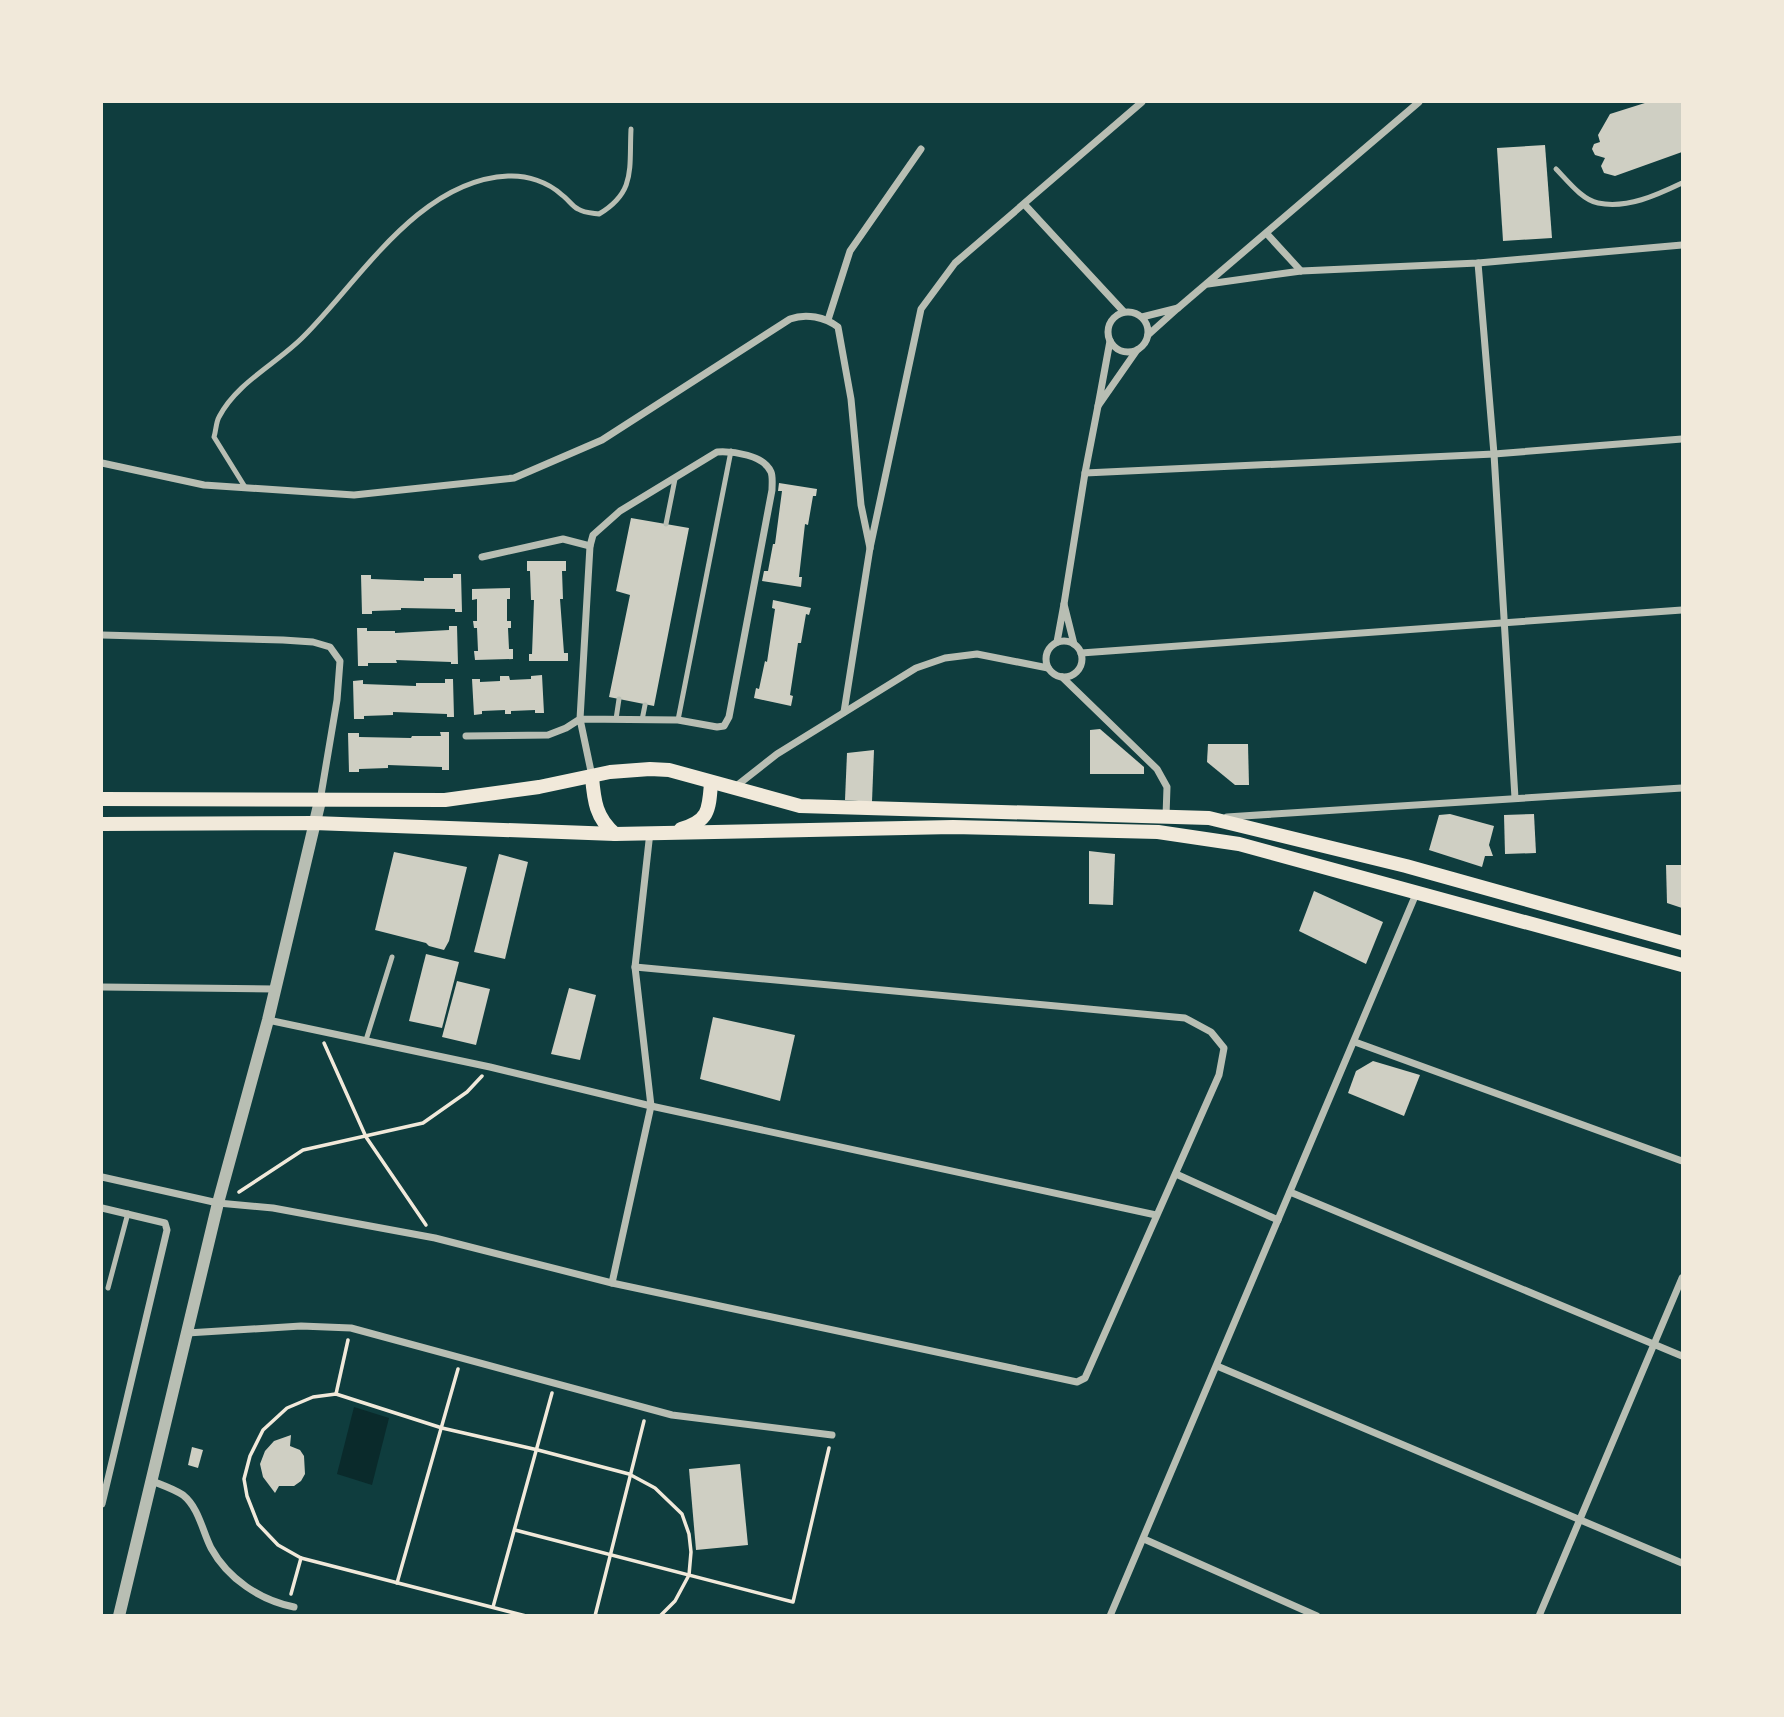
<svg xmlns="http://www.w3.org/2000/svg" width="1784" height="1717" viewBox="0 0 1784 1717" font-family="'DejaVu Sans',sans-serif">
<style>
.water{fill:#0a2a2b}
.building{fill:#cfcfc3}
.lines{fill:none;stroke-linecap:round;stroke-linejoin:round}
.path{stroke:#f1e9da;stroke-width:3.5}
.service{stroke:#b8beb3;stroke-width:5}
.minor{stroke:#b8beb3;stroke-width:7}
.tertiary{stroke:#b8beb3;stroke-width:12}
.secondary{stroke:#f1e9da;stroke-width:14}
</style>
<rect width="100%" height="100%" fill="#0f3d3e"/>
<path class="water" d="M354,1407l35,11 -17,67 -35,-11z"/>
<g class="building">
<path d="M1648,102h34v50l-67,24 -11,-3 -3,-7 4,-8 -10,-3 -3,-6 2,-5 6,-2 -2,-7 12,-21z"/>
<path d="M1545,145l7,93 -49,3 -6,-93z"/>
<path d="M779,483l38,6 -1,7h-3l-5,29 -3,-1 -6,53h3l-1,10 -39,-6 2,-10h4l5,-27h2l7,-53h-4z"/>
<path d="M631,518l58,10 -35,178 -45,-9 21,-102 -14,-4z"/>
<path d="M527,561h39v10h-4l1,28h-3l4,54h4v8h-39v-7h3l2,-54h-3l-1,-29h-3z"/>
<path d="M453,574h8l1,38h-7v-3l-54,-1v2l-29,1v3h-10l-1,-39h10v4l53,2v-3h29z"/>
<path d="M510,588v11h-3v22h4v7h-3l1,21h4v10l-38,1 -1,-9h4l-1,-23h-3l-1,-7h4v-22l-5,1v-11z"/>
<path d="M773,600l38,8 -2,7 -3,-1 -5,29h-3l-8,52 3,1 -2,10 -37,-8 2,-10 3,1 6,-28 2,1 8,-53 -3,-1z"/>
<path d="M449,626h8l1,38h-7v-2l-55,-2 1,3h-29v3h-10l-1,-38h10v3h28v2l54,-3z"/>
<path d="M542,675l2,38h-9v-3l-24,1v3h-6v-4l-23,1v3l-8,1 -2,-36h8v3l20,-1v-5h9l1,4 21,-1v-3z"/>
<path d="M445,679h8l1,38h-7v-3l-54,-2v3l-29,1v3h-10l-1,-38 10,-1v4l53,2v-3h29z"/>
<path d="M1100,729l44,38v7h-54v-44z"/>
<path d="M440,732h9v38h-7v-3l-54,-2v3l-29,1v3h-10l-1,-39h11v4l52,1 1,-2h29z"/>
<path d="M1208,744h40l1,41h-14l-28,-23z"/>
<path d="M874,750l-2,52 -27,-2 2,-47z"/>
<path d="M1450,814l44,12 -5,19 4,11h-8l-3,11 -53,-17 10,-35z"/>
<path d="M1534,814l2,39 -31,1 -1,-39z"/>
<path d="M1089,851l26,3 -2,51 -24,-1z"/>
<path d="M394,852l73,15 -18,74 -5,9 -15,-4 -3,-3 -51,-13z"/>
<path d="M499,854l29,8 -23,97 -31,-7z"/>
<path d="M1666,865h16v43l-15,-5z"/>
<path d="M1314,891l69,31 -17,42 -67,-33z"/>
<path d="M426,954l33,8 -17,66 -33,-7z"/>
<path d="M457,981l33,8 -14,56 -34,-8z"/>
<path d="M569,988l27,7 -16,65 -29,-6z"/>
<path d="M713,1017l82,18 -15,66 -80,-22z"/>
<path d="M1373,1061l47,14 -16,41 -56,-23 8,-22z"/>
<path d="M291,1435l-1,11 10,4 4,6 1,18 -4,7 -7,5h-15l-4,7 -12,-16 -3,-13 5,-13 9,-10z"/>
<path d="M192,1447l11,3 -5,18 -10,-3z"/>
<path d="M740,1464l8,81 -52,5 -7,-81z"/>
</g>
<g class="lines">
<g class="path">
<path d="M324,1043l42,94 60,88"/>
<path d="M239,1192l64,-42 120,-27 44,-31 15,-16"/>
<path d="M336,1394l12,-54"/>
<path d="M515,1530l278,72 36,-154"/>
<path d="M397,1583l61,-214"/>
<path d="M291,1594l10,-36"/>
<path d="M493,1607l59,-214"/>
<path d="M526,1616l-225,-58 -23,-13 -20,-21 -11,-28 -3,-17 6,-23 13,-26 24,-22 26,-11 23,-3 106,34 96,22 91,24 26,14 27,26 7,20 2,18 -2,23 -14,26 -15,15"/>
<path d="M595,1616l49,-195"/>
</g>
<g class="service">
<path d="M1556,169c11,11 26,31 42,34 29,6 59,-8 84,-20"/>
<path d="M245,487l-31,-50c2,-6 2,-15 5,-20 18,-35 59,-54 85,-81 56,-56 115,-156 204,-160 19,-1 40,6 54,19 6,4 10,11 16,14 6,4 14,4 21,5 37,-22 30,-45 32,-85"/>
<path d="M666,524l9,-45"/>
<path d="M616,719l3,-20"/>
<path d="M642,720l3,-15"/>
<path d="M678,720l53,-269"/>
<path d="M366,1040l26,-83"/>
<path d="M108,1288l20,-75"/>
</g>
<g class="minor">
<path d="M1025,205l99,107"/>
<path d="M1267,234l34,37"/>
<path d="M1478,263l16,191 21,344"/>
<path d="M1208,284l93,-13 177,-8 204,-18"/>
<path d="M1178,308l241,-206"/>
<circle cx="1128" cy="332" r="20"/>
<path d="M1142,317l36,-9 -30,27"/>
<path d="M828,320l22,-69 71,-102"/>
<path d="M1110,341l-12,65 39,-56"/>
<path d="M102,463l102,22 150,10 160,-17 88,-38 188,-121c16,-6 35,-2 48,8l13,72 10,106 9,43"/>
<path d="M1085,473l409,-19 188,-15"/>
<path d="M482,557l81,-18 27,7"/>
<path d="M1064,604l21,-131 13,-67"/>
<path d="M102,635l181,5 30,2 17,5 10,14 -3,39 -17,101"/>
<circle cx="1064" cy="659" r="18"/>
<path d="M1057,642l7,-38 10,40"/>
<path d="M1081,653l601,-43"/>
<path d="M1062,677l95,92 10,18 -1,29"/>
<path d="M844,712l26,-164 51,-239 34,-46 187,-161"/>
<path d="M466,736l82,-1 18,-7 14,-9 98,1 39,7 7,-1 5,-9 43,-227c0,-6 1,-13 -1,-18 -7,-17 -38,-21 -54,-20l-97,59 -27,24 -3,11 -10,173 12,57"/>
<path d="M735,787l42,-33 139,-86 29,-10 32,-4 71,14"/>
<path d="M1227,817l455,-29"/>
<path d="M102,987l173,2"/>
<path d="M268,1020l222,47 161,39 505,109"/>
<path d="M1355,1042l327,119"/>
<path d="M1176,1174l102,46"/>
<path d="M102,1177l116,26 55,5 162,30 177,45 465,99 8,-4 134,-303 5,-27 -13,-16 -26,-14 -550,-51"/>
<path d="M1290,1192l392,164"/>
<path d="M102,1208l63,15 2,7 -65,274"/>
<path d="M612,1283l39,-177 -16,-139 15,-135"/>
<path d="M187,1333l114,-7 50,2 321,87 160,20"/>
<path d="M1217,1366l465,197"/>
<path d="M152,1481c10,4 22,8 31,14 16,13 19,35 28,53 17,31 49,52 83,59"/>
<path d="M1144,1539l173,77"/>
<path d="M1110,1616l306,-722"/>
<path d="M1539,1616l143,-338"/>
</g>
<path class="tertiary" d="M119,1616l99,-413 50,-183 52,-219"/>
<g class="secondary">
<path d="M592,777c2,24 4,41 23,57"/>
<path d="M102,799l343,1 94,-13 71,-15 40,-3 19,1 131,36 409,12 197,48 276,77"/>
<path d="M102,824l212,-1 301,11 338,-7 205,5 81,12 443,121"/>
<path d="M681,829c28,-8 28,-19 30,-46"/>
</g>
</g>
<rect width="1784" height="1717" fill="none" stroke="#f1e9da" stroke-width="206"/>
</svg>
